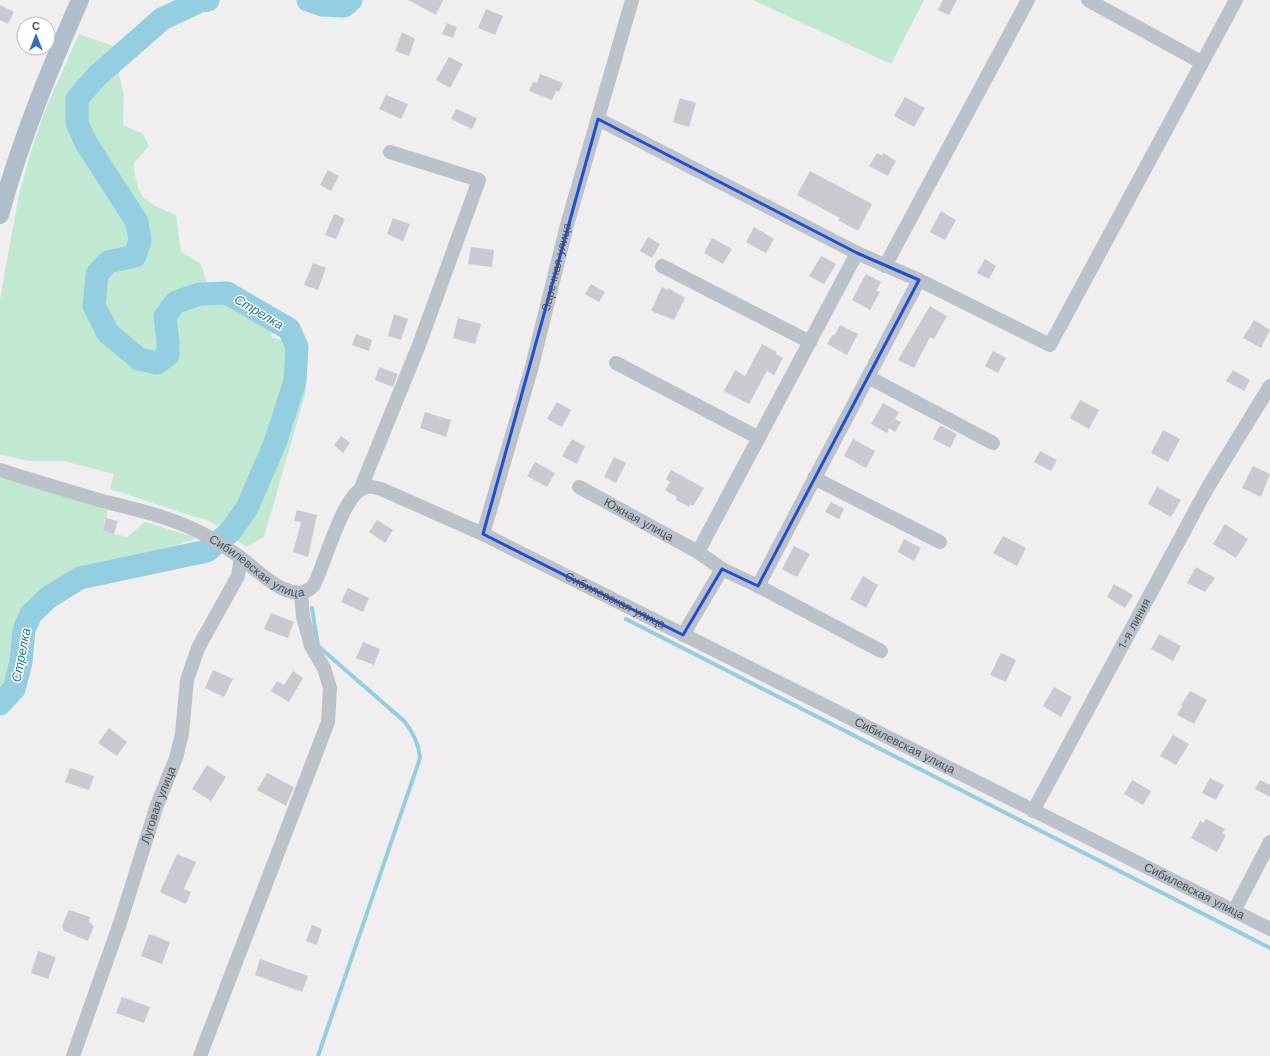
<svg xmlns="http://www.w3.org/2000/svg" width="1270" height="1056" viewBox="0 0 1270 1056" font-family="'Work Sans',sans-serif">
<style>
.green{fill:#c1e9d1}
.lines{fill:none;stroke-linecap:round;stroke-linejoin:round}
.stream{stroke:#93cfe1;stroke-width:4}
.river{stroke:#93cfe1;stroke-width:23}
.building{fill:#c9cad0}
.minor{stroke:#bbc2c9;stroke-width:14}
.major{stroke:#b0bdca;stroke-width:18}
.marked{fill:none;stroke:#1d4ed8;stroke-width:3;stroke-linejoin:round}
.labels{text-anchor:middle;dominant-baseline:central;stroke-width:3;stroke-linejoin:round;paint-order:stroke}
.street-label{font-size:12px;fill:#485159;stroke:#fff}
.water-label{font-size:13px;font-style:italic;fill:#1c7b98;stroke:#fff}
</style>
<rect width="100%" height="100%" fill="#f0eeee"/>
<g class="green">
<path d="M753,0h171l-33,64z"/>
<path d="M79,34l37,13 -27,23 12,-6 17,6 6,26 -1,29 20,9 6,12 -15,17c2,36 11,39 42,52l5,37 19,11 7,20 16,14 27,12 19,13 3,15 19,6 15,30v18l-42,146 -18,10c-16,-12 -31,-27 -51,-30l-85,-28 4,-15 -50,-13h-34l-30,-6v-155l7,-40 12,-65 13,-47 14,-40z"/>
<path d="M0,477l108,33 -5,21 24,6 18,-15 52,16 -28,10 -11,6 -11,2 -15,-1 -10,4 -4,5 -9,3 -26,4 -14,6 -31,20 -18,22 -8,59 -12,17z"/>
</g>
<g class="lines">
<g class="stream">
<path d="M312,608l6,38 86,75c9,11 15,23 16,37l-102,298"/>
<path d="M626,619l644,329"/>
</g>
<g class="river">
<path d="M308,0l14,5 22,1 7,-6"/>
<path d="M0,704l14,-15 7,-27 3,-32 7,-16 18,-17 31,-19 127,-27 23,-19 17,-24 28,-65 20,-62 2,-34 -8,-18 -62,-36 -27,1 -24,8 -11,14 3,26v13l-11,8 -18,-4 -31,-26 -14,-27 3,-32 11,-12 27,-6 5,-16 -3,-18 -51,-79 -9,-20v-24l20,-23 65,-57 38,-18 8,-1"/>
</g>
</g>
<g class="building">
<path d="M408,0h35l-7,15z"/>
<path d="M943,0h14l-8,15 -11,-5z"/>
<path d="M0,5l14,7 -6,12 -8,-4z"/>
<path d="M486,9l17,7 -8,19 -17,-7z"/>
<path d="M447,23l10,4 -4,11 -11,-4z"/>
<path d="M402,32l13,7 -6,17 -14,-5z"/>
<path d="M449,57l14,7 -13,24 -14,-8z"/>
<path d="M540,74l23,9 -4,9 -3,-1 -4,9 -23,-9 4,-9 4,1z"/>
<path d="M386,95l22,9 -7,15 -22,-10z"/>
<path d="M905,97l20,11 -11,19 -20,-11z"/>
<path d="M680,98l16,5 -7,24 -16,-5z"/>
<path d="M456,109l21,9 -5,11 -21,-10z"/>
<path d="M877,153l5,3 1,-3 13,8 -8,15 -19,-10z"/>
<path d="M328,170l11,6 -8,15 -11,-6z"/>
<path d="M810,171l62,33 -14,27 -20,-11 2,-2 -43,-23z"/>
<path d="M941,211l15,9 -11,20 -15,-8z"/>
<path d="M334,214l11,5 -9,20 -11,-4z"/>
<path d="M393,218l17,6 -7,17 -16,-7z"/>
<path d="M754,227l20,12 -8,14 -20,-11z"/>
<path d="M648,237l12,7 -8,14 -12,-7z"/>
<path d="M712,238l20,11 -9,15 -19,-11z"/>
<path d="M471,247l23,3 -2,17 -24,-3z"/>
<path d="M821,256l15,8 -12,20 -15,-8z"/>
<path d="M985,259l11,7 -7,13 -12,-6z"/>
<path d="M313,263l13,5 -8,22 -14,-5z"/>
<path d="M866,274l15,8 -5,9 4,1 -10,18 -18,-10z"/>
<path d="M591,284l14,8 -6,10 -14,-8z"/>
<path d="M662,287l5,3 1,-2 17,10 -11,22 -23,-9z"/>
<path d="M930,306l17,10 -13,23 -4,-2 -16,31 -16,-8z"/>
<path d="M394,314l14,5 -7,21 -13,-4z"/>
<path d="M458,318l23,6 -6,20 -22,-6z"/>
<path d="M1254,320l16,10 -9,18 -18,-10z"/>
<path d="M840,325l18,9 -11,21 -20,-11 5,-9 2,1z"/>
<path d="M356,334l16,6 -3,11 -17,-6z"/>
<path d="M762,344l15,8 -1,2 7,4 -9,17 -7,-4 -18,33 -25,-13 11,-21 10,6z"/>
<path d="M993,351l13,7 -8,15 -13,-7z"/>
<path d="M379,367l19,7 -5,13 -18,-7z"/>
<path d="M1233,370l17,10 -6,11 -18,-10z"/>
<path d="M1080,400l19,10 -10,19 -19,-11z"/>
<path d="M557,402l14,8 -9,17 -15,-8z"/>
<path d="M883,403l16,9 -4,7 6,3 -6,10 -6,-4 -2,5 -16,-9z"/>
<path d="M425,412l26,8 -5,17 -26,-9z"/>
<path d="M940,425l17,9 -7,14 -17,-9z"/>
<path d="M1163,430l17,9 -12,23 -17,-9z"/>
<path d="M341,436l9,7 -7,10 -9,-8z"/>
<path d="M572,439l13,7 -8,18 -15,-8z"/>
<path d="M853,439l22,12 -9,17 -22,-12z"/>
<path d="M1040,451l17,9 -6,11 -17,-9z"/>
<path d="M614,457l12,6 -10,20 -12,-6z"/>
<path d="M535,462l20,11 -8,14 -20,-11z"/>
<path d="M1253,466l17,8 -9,23 -19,-9z"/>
<path d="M671,470l33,18 -11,18 -3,-2 -1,3 -13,-7 1,-3 -12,-7 5,-8 -4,-3z"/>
<path d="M1157,487l24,13 -10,17 -23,-13z"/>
<path d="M831,502l13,7 -5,10 -14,-7z"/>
<path d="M297,510l20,5 -9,42 -15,-5 8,-30 -7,-1z"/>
<path d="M106,518l12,3 -4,13 -11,-3z"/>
<path d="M377,520l16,10 -8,13 -16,-11z"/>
<path d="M1225,524l23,15 -12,19 -23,-14z"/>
<path d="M1003,536l23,12 -9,18 -24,-13z"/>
<path d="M904,539l17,9 -7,13 -16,-9z"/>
<path d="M794,546l16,8 -13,23 -15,-8z"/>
<path d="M1196,567l19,11 -10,14 -18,-9z"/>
<path d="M863,576l15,9 -12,23 -16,-9z"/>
<path d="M1114,584l19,11 -8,13 -18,-11z"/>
<path d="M348,588l21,10 -6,14 -22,-10z"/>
<path d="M271,613l23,9 -6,16 -24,-9z"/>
<path d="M1159,634l22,12 -8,15 -22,-12z"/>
<path d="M363,642l17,7 -6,16 -18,-7z"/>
<path d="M1001,653l15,7 -10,22 -16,-7z"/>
<path d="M213,670l20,9 -9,18 -19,-9z"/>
<path d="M293,671l10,7 -14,24 -18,-11 6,-10 7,4z"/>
<path d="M1054,687l18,10 -11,20 -18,-11z"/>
<path d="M1190,691l17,9 -13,24 -17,-9 5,-9 -1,-1z"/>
<path d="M109,728l18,14 -10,14 -19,-13z"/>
<path d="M1173,735l16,9 -13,21 -16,-9z"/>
<path d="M207,765l19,12 -15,24 -19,-12z"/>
<path d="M70,768l24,8 -5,14 -24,-8z"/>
<path d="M267,773l27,14 -8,19 -29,-16z"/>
<path d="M1210,778l14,7 -8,15 -14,-7z"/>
<path d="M1132,780l19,11 -8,14 -19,-11z"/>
<path d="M1260,780l10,5v12l-15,-8z"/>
<path d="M1206,819l19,10 -3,4 4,2 -9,17 -26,-14 9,-17 3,2z"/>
<path d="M177,854l19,8 -12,27 7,3 -5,12 -26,-12z"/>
<path d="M69,910l21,7 -1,5 5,4 -6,15 -24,-10 -2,-5z"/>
<path d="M312,925l10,4 -5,16 -11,-4z"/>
<path d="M149,934l21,8 -8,22 -21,-8z"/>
<path d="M38,951l18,6 -8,22 -17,-6z"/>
<path d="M260,959l48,17 -6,16 -47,-17z"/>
<path d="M122,997l28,10 -6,16 -28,-10z"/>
</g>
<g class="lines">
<g class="minor">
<path d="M1088,0l113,62"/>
<path d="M598,119l259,134 -159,299 24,17 -39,66"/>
<path d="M662,266l148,76"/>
<path d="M885,266l143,-266"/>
<path d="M919,280l131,65 186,-345"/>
<path d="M616,363l143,75"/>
<path d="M868,377l125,66"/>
<path id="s1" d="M0,470c34,11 68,21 102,31 37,9 74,17 107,36 10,6 21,13 31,20 17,13 54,52 74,28 11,-22 27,-83 46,-95 7,-5 14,-3 21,-1l102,45 787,395"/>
<path d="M814,478l126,64"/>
<path id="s2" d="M579,487l119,65"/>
<path d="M360,490l59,-145 60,-165 -89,-28"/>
<path id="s3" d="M483,534l48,-164 36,-145 65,-225"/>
<path d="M722,569l36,17 161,-306 -62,-27"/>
<path d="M758,586l123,65"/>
<path id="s4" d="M1033,811l175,-324 62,-101"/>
<path d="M1234,911l36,-69"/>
<path id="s5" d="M73,1056l47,-133 37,-118 19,-47 6,-24 5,-54 11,-32 40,-72 3,-18"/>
<path d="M200,1056l128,-334 2,-34 -6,-20 -13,-22 -8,-29 -2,-24"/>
</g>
<path class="major" d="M0,215c20,-74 49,-144 80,-215"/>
</g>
<path class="marked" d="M598,119l259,134 62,27 -161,306 -36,-17 -39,66 -200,-101z"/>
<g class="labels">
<g class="street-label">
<text stroke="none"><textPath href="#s3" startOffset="277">Заречная улица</textPath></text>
<text stroke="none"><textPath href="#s2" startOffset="68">Южная улица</textPath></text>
<text stroke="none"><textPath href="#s1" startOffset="277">Сибилевская улица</textPath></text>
<text stroke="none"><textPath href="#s1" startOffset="732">Сибилевская улица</textPath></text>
<text stroke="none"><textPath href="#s4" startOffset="213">1-я линия</textPath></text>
<text stroke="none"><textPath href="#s1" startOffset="1056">Сибилевская улица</textPath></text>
<text stroke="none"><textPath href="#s5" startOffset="265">Луговая улица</textPath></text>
<text stroke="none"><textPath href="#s1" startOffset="1380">Сибилевская улица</textPath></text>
</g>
<g class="water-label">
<text transform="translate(259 312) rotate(31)">Стрелка</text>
<text transform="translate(21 655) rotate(-79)">Стрелка</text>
</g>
</g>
<g transform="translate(36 36)"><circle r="19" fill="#ffffff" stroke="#b6b9bd"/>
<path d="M0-3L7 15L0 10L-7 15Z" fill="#2d6ecb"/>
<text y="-6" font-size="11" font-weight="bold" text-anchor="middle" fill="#485159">С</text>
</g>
</svg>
